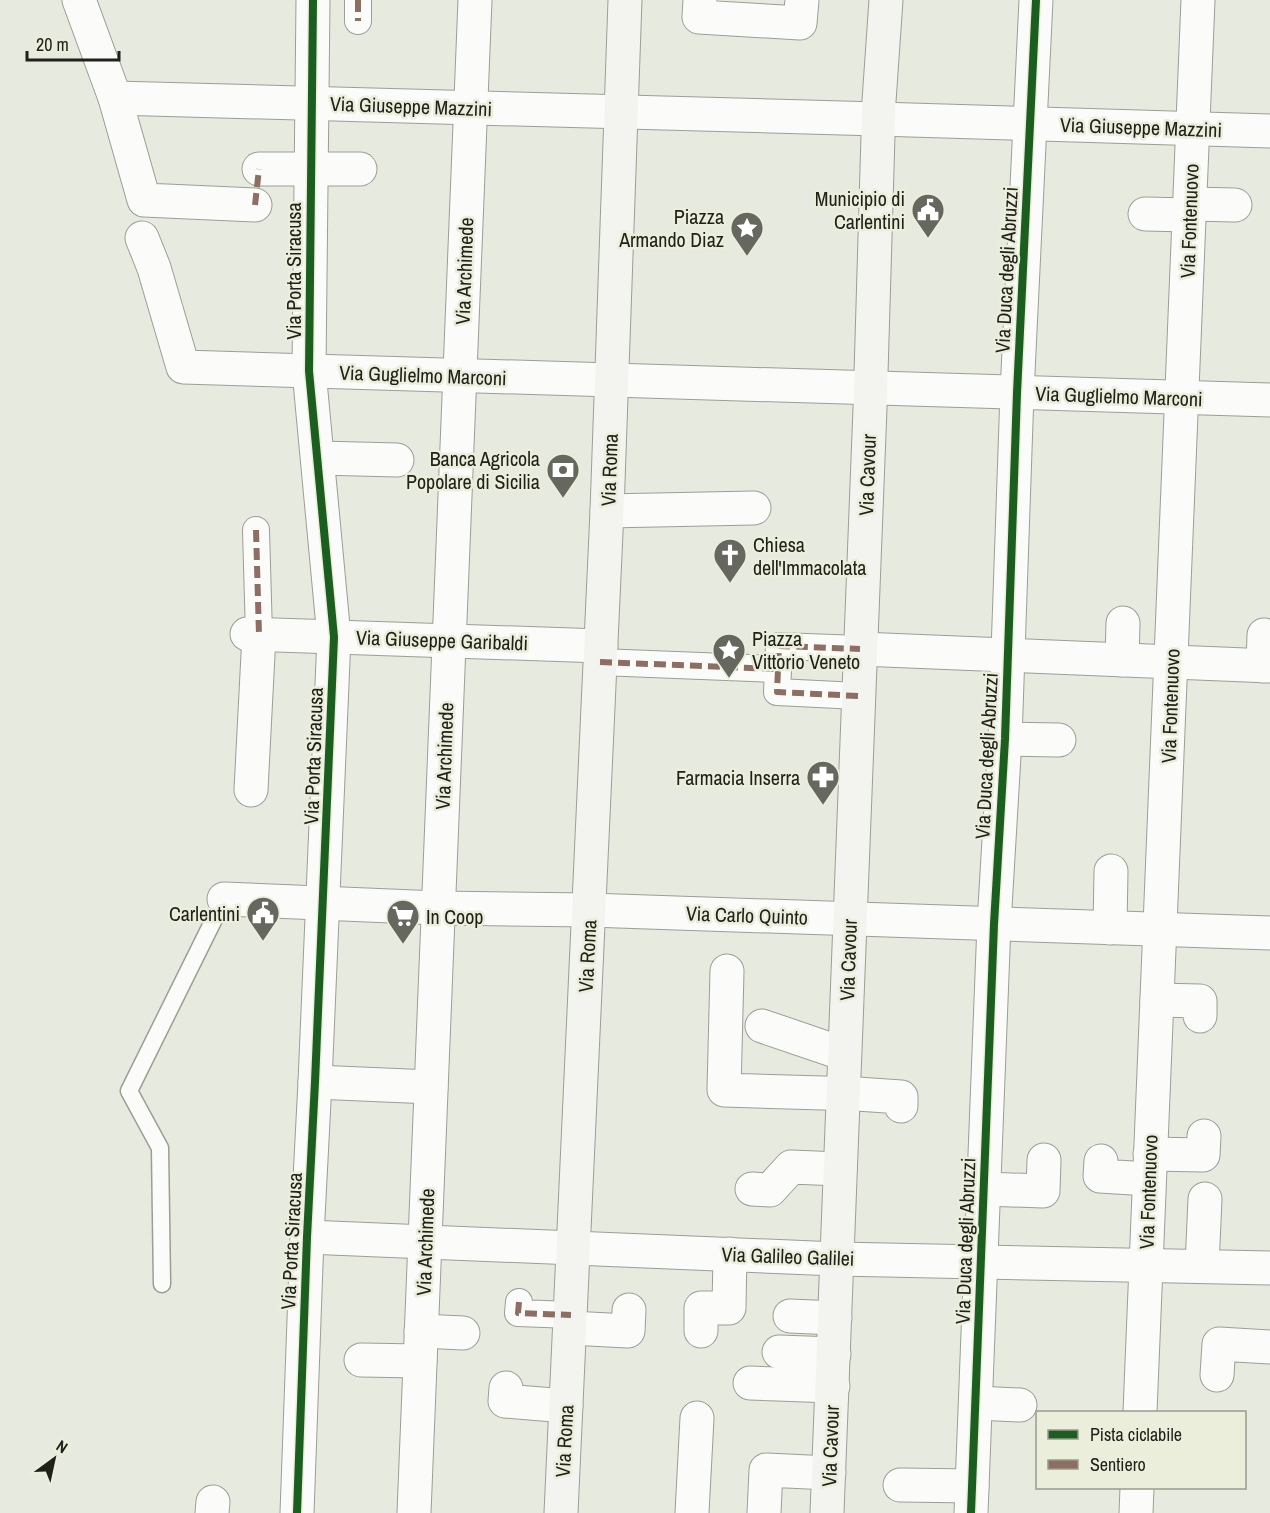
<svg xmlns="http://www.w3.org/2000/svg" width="1270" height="1513" viewBox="0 0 1270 1513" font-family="'Archivo Narrow',sans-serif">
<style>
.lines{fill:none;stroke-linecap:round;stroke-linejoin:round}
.service-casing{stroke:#9c9e96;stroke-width:19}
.pedestrian-casing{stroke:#9c9e96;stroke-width:28}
.minor-casing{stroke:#9c9e96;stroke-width:35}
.tertiary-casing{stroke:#9c9e96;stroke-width:35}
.secondary-casing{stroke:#9c9e96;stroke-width:35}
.service{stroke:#fbfcfa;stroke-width:16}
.pedestrian{stroke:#fbfcfa;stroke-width:26}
.minor{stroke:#fbfcfa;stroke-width:33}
.tertiary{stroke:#fbfcfa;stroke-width:33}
.secondary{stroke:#f3f4ef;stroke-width:33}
.quiet{stroke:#8d6e63;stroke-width:6;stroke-dasharray:12 6;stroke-linecap:butt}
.cycleway-casing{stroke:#eaeeda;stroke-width:11}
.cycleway{stroke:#1b5e20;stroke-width:8}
.labels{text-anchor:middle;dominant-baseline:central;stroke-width:5;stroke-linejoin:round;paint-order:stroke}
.street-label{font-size:20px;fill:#20211a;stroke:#eaeeda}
.poi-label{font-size:20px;fill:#20211a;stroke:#eaeeda;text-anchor:end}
</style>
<rect width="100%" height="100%" fill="#e7eade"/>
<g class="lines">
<g class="service-casing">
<path id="service" d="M162,1284l-2,-136 -31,-57 95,-192"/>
</g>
<g class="pedestrian-casing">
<g id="pedestrian">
<path d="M358,0v21"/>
<path d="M256,530l3,105"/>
<path d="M600,662l178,7"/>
<path d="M858,696l-81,-4 2,-46 81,3"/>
<path d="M519,1302l-1,11 53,2"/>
</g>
</g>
<g class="minor-casing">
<g id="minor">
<path d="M79,0l36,98 29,102 111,5"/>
<path d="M700,0l-1,17 101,6 2,-23"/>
<path d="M115,98l763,21"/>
<path d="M259,169h101"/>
<path d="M1190,204l45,1"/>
<path d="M1145,214l44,1"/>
<path d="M142,238l12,30 29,99 1087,33"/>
<path d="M318,458l79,2"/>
<path d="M607,511l147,-3"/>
<path d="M247,634l354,12"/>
<path d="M860,649l410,17"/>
<path d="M1122,660l1,-37"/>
<path d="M1263,666l1,-31"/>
<path d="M1005,739l54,1"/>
<path d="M251,790l8,-155"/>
<path d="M224,899l214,9 151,2 681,23"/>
<path d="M1110,928l1,-57"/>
<path d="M727,971l-3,119 133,4 44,3v9"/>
<path d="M1157,1000l43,1v15"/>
<path d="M762,1026l82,28"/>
<path d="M315,1082l116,5"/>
<path d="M1150,1154l53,1 1,-19"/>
<path d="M1101,1161l-1,15 49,3"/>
<path d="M752,1189l18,1 21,-23 49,2"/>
<path d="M984,1189l59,2 1,-31"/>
<path d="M307,1237l530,22 433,9"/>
<path d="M1202,1266l3,-67"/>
<path d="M790,1316l45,2"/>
<path d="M570,1328l58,3 1,-21"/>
<path d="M421,1331l42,2"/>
<path d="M701,1331v-23h28l1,-54"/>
<path d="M779,1352l55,2"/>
<path d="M361,1360l59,1"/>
<path d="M1217,1375l2,-31 51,3"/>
<path d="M750,1383l83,3"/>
<path d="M506,1388l-1,13 61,5"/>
<path d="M976,1403l44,2"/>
<path d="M1140,1412l58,-1412"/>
<path d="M900,1485l72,1"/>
<path d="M212,1513l1,-11"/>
<path d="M297,1513l10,-276 8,-155 19,-445 -25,-266 4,-371"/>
<path d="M414,1513l61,-1513"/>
<path d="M692,1513l5,-95"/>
<path d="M764,1513l2,-43 63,3"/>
<path d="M971,1513l23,-589 11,-185 12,-346 19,-393"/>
<path d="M1136,1513l1,-25"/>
</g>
</g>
<g class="tertiary-casing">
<path id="tertiary" d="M878,119l392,12"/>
</g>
<g class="secondary-casing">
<g id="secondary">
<path d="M561,1513l46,-1002 18,-511"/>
<path d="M827,1513l43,-1105 9,-307 7,-101"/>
</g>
</g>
<use href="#service" class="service"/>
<use href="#pedestrian" class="pedestrian"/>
<use href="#minor" class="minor"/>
<use href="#tertiary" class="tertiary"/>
<use href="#secondary" class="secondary"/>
<g class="quiet">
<path d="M358,0v21"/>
<path d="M255,205l4,-36"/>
<path d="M256,530l3,105"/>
<path d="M600,662l178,7"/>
<path d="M858,696l-81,-4 2,-46 81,3"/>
<path d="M519,1302l-1,11 53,2"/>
</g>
<g class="cycleway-casing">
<g id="cycleway">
<path d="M297,1513l10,-276 8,-155 19,-445 -25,-266 4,-371"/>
<path d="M971,1513l23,-589 11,-185 12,-346 19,-393"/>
</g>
</g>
<use href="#cycleway" class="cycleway"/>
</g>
<defs>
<g id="civic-pin" transform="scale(1.725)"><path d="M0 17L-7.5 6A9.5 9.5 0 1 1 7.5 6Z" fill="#66675f" stroke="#eaeeda"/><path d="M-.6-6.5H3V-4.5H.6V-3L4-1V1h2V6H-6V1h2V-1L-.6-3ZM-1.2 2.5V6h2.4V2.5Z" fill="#fff"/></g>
<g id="sight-pin" transform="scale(1.725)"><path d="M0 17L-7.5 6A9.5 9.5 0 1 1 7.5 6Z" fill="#66675f" stroke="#eaeeda"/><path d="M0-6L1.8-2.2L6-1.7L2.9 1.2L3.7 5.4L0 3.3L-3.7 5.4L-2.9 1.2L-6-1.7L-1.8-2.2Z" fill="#fff"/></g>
<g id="bank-pin" transform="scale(1.725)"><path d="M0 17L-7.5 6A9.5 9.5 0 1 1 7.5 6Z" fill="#66675f" stroke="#eaeeda"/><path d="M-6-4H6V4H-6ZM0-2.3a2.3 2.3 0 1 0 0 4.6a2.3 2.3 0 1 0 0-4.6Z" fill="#fff"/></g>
<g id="church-pin" transform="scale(1.725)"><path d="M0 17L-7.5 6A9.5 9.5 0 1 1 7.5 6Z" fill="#66675f" stroke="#eaeeda"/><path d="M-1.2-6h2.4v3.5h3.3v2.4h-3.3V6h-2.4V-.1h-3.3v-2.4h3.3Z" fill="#fff"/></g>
<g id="pharmacy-pin" transform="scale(1.725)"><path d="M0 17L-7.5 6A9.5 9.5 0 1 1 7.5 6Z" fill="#66675f" stroke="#eaeeda"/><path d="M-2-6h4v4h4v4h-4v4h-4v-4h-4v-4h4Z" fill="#fff"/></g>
<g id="supermarket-pin" transform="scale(1.725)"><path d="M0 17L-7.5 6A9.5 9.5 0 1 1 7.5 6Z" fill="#66675f" stroke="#eaeeda"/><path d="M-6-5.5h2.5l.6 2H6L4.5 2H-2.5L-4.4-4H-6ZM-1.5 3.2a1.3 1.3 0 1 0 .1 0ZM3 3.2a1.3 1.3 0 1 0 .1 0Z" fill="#fff"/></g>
</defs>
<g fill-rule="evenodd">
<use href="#civic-pin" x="928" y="210"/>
<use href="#sight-pin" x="747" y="228"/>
<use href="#bank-pin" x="563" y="470"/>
<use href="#church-pin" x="730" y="555"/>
<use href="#sight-pin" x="729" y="650"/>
<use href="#pharmacy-pin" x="823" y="777"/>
<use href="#civic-pin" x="263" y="913"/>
<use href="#supermarket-pin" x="403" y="916"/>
</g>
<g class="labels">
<g class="street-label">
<text transform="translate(411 106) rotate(2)">Via Giuseppe Mazzini</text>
<text transform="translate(1141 127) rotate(2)">Via Giuseppe Mazzini</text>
<text transform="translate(1189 221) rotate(-88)">Via Fontenuovo</text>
<text transform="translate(1006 270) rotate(-87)">Via Duca degli Abruzzi</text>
<text transform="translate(293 271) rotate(-90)">Via Porta Siracusa</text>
<text transform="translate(464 271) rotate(-88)">Via Archimede</text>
<text transform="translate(423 375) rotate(2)">Via Guglielmo Marconi</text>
<text transform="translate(1119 396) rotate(2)">Via Guglielmo Marconi</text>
<text transform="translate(609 470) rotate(-88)">Via Roma</text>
<text transform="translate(867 475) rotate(-88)">Via Cavour</text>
<text transform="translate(442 640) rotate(2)">Via Giuseppe Garibaldi</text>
<text transform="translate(1170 706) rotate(-88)">Via Fontenuovo</text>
<text transform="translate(313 756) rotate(-88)">Via Porta Siracusa</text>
<text transform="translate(444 756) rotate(-88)">Via Archimede</text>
<text transform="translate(986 756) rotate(-87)">Via Duca degli Abruzzi</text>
<text transform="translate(747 915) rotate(2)">Via Carlo Quinto</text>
<text transform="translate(587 956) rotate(-87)">Via Roma</text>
<text transform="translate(848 960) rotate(-88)">Via Cavour</text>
<text transform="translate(1148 1192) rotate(-88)">Via Fontenuovo</text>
<text transform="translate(291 1241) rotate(-87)">Via Porta Siracusa</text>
<text transform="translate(965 1241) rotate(-88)">Via Duca degli Abruzzi</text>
<text transform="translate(425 1242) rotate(-88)">Via Archimede</text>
<text transform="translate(788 1256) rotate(2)">Via Galileo Galilei</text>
<text transform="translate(564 1441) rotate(-87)">Via Roma</text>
<text transform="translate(830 1446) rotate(-88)">Via Cavour</text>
</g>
<g class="poi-label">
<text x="905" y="198">Municipio di<tspan x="905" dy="23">Carlentini</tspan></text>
<text x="724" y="216">Piazza<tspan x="724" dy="23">Armando Diaz</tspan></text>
<text x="540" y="458">Banca Agricola<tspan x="540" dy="23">Popolare di Sicilia</tspan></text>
<text x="753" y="544" text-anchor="start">Chiesa<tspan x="753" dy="23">dell'Immacolata</tspan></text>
<text x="752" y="638" text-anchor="start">Piazza<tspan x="752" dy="23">Vittorio Veneto</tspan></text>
<text x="800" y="777">Farmacia Inserra</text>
<text x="240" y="913">Carlentini</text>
<text x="426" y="916" text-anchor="start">In Coop</text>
</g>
</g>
<rect x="1036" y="1411" width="210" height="78" fill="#eaeeda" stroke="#999c8d" stroke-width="1.5"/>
<rect x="1048" y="1430" width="30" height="9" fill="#1b5e20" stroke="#999c8d" stroke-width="1.5"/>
<text x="1090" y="1441" font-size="18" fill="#20211a">Pista ciclabile</text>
<rect x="1048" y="1460" width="30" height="9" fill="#8d6e63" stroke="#999c8d" stroke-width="1.5"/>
<text x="1090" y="1471" font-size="18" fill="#20211a">Sentiero</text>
<g transform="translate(54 1459) rotate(33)" stroke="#eaeeda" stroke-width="4.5" paint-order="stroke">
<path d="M0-4.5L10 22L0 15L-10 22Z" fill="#20211a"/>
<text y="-9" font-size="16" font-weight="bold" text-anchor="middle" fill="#20211a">N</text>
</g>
<path d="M27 51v9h92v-9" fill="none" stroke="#20211a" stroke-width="3"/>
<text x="36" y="51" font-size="18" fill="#20211a" stroke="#eaeeda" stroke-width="4.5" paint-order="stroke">20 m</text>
</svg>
